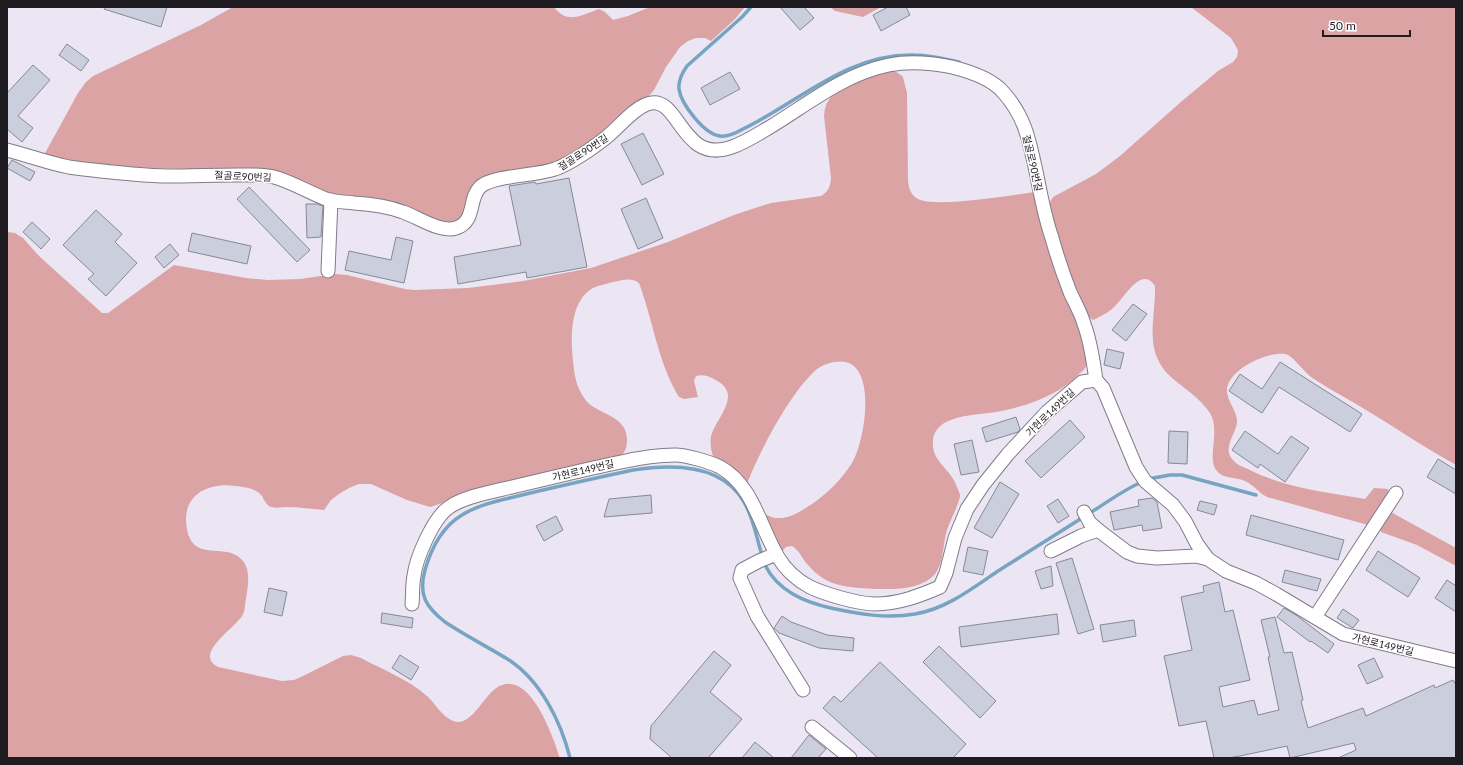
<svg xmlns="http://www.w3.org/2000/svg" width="1463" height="765" viewBox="0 0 1463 765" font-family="Lato,'Noto Sans KR',sans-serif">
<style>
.forest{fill:#dba3a4}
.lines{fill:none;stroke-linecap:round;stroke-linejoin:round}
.stream{stroke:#77a4c2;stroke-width:3.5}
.building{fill:#cacedd;stroke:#868997}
.minor-casing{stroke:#817b88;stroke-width:15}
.minor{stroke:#fff;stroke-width:13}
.labels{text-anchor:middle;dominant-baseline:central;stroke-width:3;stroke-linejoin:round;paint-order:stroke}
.street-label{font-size:10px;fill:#1f1c21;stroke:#fff}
</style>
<rect width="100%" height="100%" fill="#ece5f3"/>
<g class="forest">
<path d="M233,7h321c13,18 28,8 45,2l6,3 8,8 15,-4 22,-9h95l-10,12 -24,22 -6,-3h-9l-8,3 -8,6 -14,20 -12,23 -5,6 -39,34 -50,32 -85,22 -6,6 -2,24 -16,10 -118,-28 -34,-14 -108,-13 -75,-2 -39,-6 -33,-6 34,-62 8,-11 7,-6 108,-51z"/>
<path d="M830,7h51l-18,10 -28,-6z"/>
<path d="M1191,7h265v458c-29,-16 -57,-35 -85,-52 -19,-12 -39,-22 -57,-34 -10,-6 -21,-24 -29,-25 -18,-3 -60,17 -58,38 1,11 11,20 10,31 -2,12 -15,26 -4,37 4,5 10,7 15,9 36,19 78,23 117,30l9,-11 14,1v4l-9,13 -11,19 -101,-28c-8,-4 -13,-12 -22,-16 -8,-4 -22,-2 -28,-10 -11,-12 4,-40 -7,-58 -10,-15 -25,-24 -38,-35 -30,-27 -16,-59 -17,-92 -13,-20 -29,9 -38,18 -6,7 -15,12 -24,16l-6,-4 -15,-33 -22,-72v-9l3,-5 43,-23 24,-18 62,-55 36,-30 15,-9 4,-5 1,-7 -7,-12z"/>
<path d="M892,70l6,3 5,4 4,16 1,88c1,8 3,14 10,18 18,9 94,-4 117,-7l52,156c0,5 1,11 0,16 -1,3 -4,7 -7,9 -20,22 -55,34 -84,39 -14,2 -37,3 -50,10 -7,4 -13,10 -13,19 -2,21 18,27 24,46 1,3 3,6 3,9 -1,8 -10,25 -13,34 -4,12 -3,29 -10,41 -8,14 -31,18 -46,18 -18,0 -46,0 -63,-8 -8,-4 -15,-10 -21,-17 -5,-6 -8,-14 -15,-18l-6,1 -7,7 -19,-43c19,14 34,5 52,-7 16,-11 29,-24 40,-41 12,-20 24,-88 -3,-100 -9,-4 -24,0 -32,6 -26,22 -58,83 -70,115 -6,-4 -29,-19 -32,-24 -4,-6 -6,-20 -3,-27 7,-18 31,-40 2,-54 -6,-3 -11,-5 -18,-3l-2,5 4,16 -14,2 -5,-2c-21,-34 -26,-77 -40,-114 -8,-6 -16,-3 -26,-1 -6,2 -14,3 -20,6 -27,15 -22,62 -18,88 2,10 6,19 13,27 14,12 40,14 39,38 0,7 -2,11 -7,16l-155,39 -35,11 -23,-7 -36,-16h-12l-10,4 -10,6 -8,6 -7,10c-12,-1 -24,-3 -37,-3 -5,0 -12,2 -18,-1 -3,-2 -5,-6 -7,-10 -6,-8 -18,-9 -27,-10 -12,-2 -25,0 -35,6 -10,7 -14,16 -14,28 2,48 40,19 57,41 9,11 4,30 2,44 0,4 -1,8 -3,11 -8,13 -49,38 -24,51l64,14 12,-1 9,-4 40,-20 8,-1 10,3c22,12 47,21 66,38 9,8 18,26 32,26 14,-1 25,-25 36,-33 33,-25 58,47 65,69h-553v-526l8,1 8,5 16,18 63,57h6l66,-48 72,13 22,2 32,-1 35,-5 12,1 58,14 9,1 54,-2 55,-7 68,-13 77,-26 66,-27 18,-6 19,-6 50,-7c8,-5 9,-9 10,-18l-7,-62c1,-32 43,-40 68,-46z"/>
<path d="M1389,511l67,37v18l-39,-21 -36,-13 -1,-4z"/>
</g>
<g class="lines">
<g class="stream">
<path d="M751,7l-9,10 -55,49c-5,7 -9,14 -8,23 2,15 25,45 41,47 8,1 16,-3 23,-7 56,-27 105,-76 171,-74 16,0 30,4 45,7"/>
<path d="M1148,479l22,-4h12l74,20"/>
<path d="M765,565c13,26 39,37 66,43 27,6 56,11 84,6 31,-5 58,-26 83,-43 32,-20 63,-40 95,-60 16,-10 32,-22 49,-29"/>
<path d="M570,758c-9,-36 -29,-77 -61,-98 -21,-13 -43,-24 -64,-38 -19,-15 -27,-27 -20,-52 6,-21 17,-43 37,-55 17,-11 40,-15 60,-20 37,-9 74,-17 111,-25 38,-6 89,-7 111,32 9,15 12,33 17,50"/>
</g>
</g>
<g class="building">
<path d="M105,7h62l-6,20 -57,-18z"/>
<path d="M780,7h24l10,11 -14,12z"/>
<path d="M888,7h18l4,8 -29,16 -8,-16z"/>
<path d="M67,44l22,16 -8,11 -22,-16z"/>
<path d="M33,65l17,15 -32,36 15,12 -11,14 -15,-13v-36z"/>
<path d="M730,72l10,17 -30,16 -9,-17z"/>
<path d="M643,133l21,41 -22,11 -21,-41z"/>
<path d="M12,160l23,12 -5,9 -23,-13z"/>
<path d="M569,178l18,89 -60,11 -1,-6 -68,12 -4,-27 67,-12 -12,-59 26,-4 1,2z"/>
<path d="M249,187l61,63 -13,12 -60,-63z"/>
<path d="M646,198l17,40 -25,11 -17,-40z"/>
<path d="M306,204h11l6,2 -2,31 -14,1z"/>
<path d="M96,210l26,24 -7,8 22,21 -31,33 -18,-17 6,-5 -31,-29z"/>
<path d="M32,222l18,17 -9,10 -18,-17z"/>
<path d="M192,233l59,13 -4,18 -59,-13z"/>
<path d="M396,237l17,4 -9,42 -59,-13 4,-19 42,9z"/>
<path d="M170,244l9,11 -15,13 -9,-11z"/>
<path d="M1133,304l14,10 -21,27 -14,-11z"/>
<path d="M1107,349l17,4 -4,16 -16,-4z"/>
<path d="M1280,362l82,52 -12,18 -71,-45 -17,26 -33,-22 11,-17 22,15z"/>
<path d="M1016,417l4,12 -2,3 -32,10 -4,-14z"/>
<path d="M1070,420l15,17 -44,41 -16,-17z"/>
<path d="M1169,431l19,1 -1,32 -19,-1z"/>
<path d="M1245,431l33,23 13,-18 18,12 -24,34 -25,-18 -2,4 -26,-18z"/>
<path d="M972,440l7,32 -18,3 -7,-31z"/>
<path d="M1438,459l18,11v24l-29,-17z"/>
<path d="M1000,482l19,12 -27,44 -18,-10z"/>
<path d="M651,495l1,18 -48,4 5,-18z"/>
<path d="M1152,498l5,4 5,26 -19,3 -1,-6 -28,5 -4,-18 29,-6 -1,-6z"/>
<path d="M1058,499l11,17 -11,7 -11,-17z"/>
<path d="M1200,501l17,4 -3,10 -17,-5z"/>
<path d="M1251,515l93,25 -6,20 -92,-25z"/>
<path d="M556,516l7,14 -19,11 -8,-15z"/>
<path d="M968,547l20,4 -5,24 -20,-4z"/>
<path d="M1378,551l42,27 -12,19 -42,-27z"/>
<path d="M1072,558l22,71 -16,5 -22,-71z"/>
<path d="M1051,566l2,20 -12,3 -6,-18z"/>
<path d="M1285,570l36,9 -4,12 -35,-9z"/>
<path d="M1447,580l9,6v26l-21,-14z"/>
<path d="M1219,582l6,30 8,-2 17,70 -31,7 4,20 31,-7 4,15 21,-5 -11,-53h2l-9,-37 14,-3 9,36 8,-1 11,48 -2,1 7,27 55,-20 3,8 68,-31 1,3 18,-8 3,5v73h-118l18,-8 -2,-7 -64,15 -3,-12 -47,10 -12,2h-14l-8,-37 -27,5 -15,-70 28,-6 -11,-53 23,-5 -1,-6z"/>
<path d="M269,588l18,4 -5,24 -18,-4z"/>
<path d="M1284,608l12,7 38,29 -6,9 -17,-12 -1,1 -33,-25z"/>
<path d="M1343,609l16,11 -6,8 -16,-10z"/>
<path d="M382,613l31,5 -1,10 -31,-5z"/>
<path d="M1057,614l2,20 -98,13 -2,-20z"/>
<path d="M782,616l9,6 36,13 27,3 -1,13 -34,-3 -40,-15 -5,-5z"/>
<path d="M1134,620l2,16 -33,6 -3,-17z"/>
<path d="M939,646l57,55 -16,17 -57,-56z"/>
<path d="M714,651l17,14 -21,27 32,27 -34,39h-36l-22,-19 1,-13z"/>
<path d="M400,655l19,12 -8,13 -19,-12z"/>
<path d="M1374,658l9,19 -16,7 -9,-19z"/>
<path d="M880,662l86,82 -13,14h-75l-55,-50 11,-12 7,6z"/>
<path d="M809,735l17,14 -8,9h-27z"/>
<path d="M755,742l19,16h-32z"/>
</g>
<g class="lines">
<g class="minor-casing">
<g id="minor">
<path d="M7,150c20,5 41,13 62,17 20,3 42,5 63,7 12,1 24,2 36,2 23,0 47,-1 70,-1 12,0 25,-1 36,2 18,5 34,15 52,22 9,3 19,3 28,4 17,1 33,3 49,9 15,5 37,21 53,16 20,-6 12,-29 24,-41 13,-12 56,-11 75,-18 15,-5 41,-23 54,-34 12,-10 23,-25 38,-31 33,-12 33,62 85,43 14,-5 26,-13 38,-20 38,-23 74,-53 119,-62 20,-4 43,-2 63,2 16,4 40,12 51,25 23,25 27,52 34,84 4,21 8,42 15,62 5,18 11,36 18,54 5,11 11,21 14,32 7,18 9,37 12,56"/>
<path d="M328,271l3,-71"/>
<path d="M1084,512l6,11 8,7"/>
<path d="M1051,551l30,-15 17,-6 29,22 10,4 20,2 39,-2 12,3"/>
<path d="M776,554l-17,7 -17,9 -2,8 17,38 46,74"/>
<path d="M412,604c1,-9 0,-19 2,-28 2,-18 19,-57 34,-68 16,-12 48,-17 68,-22 35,-8 70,-17 105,-24 18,-4 36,-7 54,-7 11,0 35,7 45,12 33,18 40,60 58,90 7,12 19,23 32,30 15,7 48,17 65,17 23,0 44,-8 65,-17l6,-14 9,-35 12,-29 16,-24 25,-31 39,-42 35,-30 14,-2 7,8 33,79 9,14 28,24 12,16 12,23 11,15 18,12 30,12 20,11 67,40 113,27"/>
<path d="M1315,617l81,-124"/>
<path d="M812,727l38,31"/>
</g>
</g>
<use href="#minor" class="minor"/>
</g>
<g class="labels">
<g class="street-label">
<text transform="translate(583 152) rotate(-33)">절골로90번길</text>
<text transform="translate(1033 163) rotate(77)">절골로90번길</text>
<text transform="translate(243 176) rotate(3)">절골로90번길</text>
<text transform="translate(1050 412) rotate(-44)">가현로149번길</text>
<text transform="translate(583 470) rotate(-13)">가현로149번길</text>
<text transform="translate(1383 644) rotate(14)">가현로149번길</text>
</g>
</g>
<rect width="1463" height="765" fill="none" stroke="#1f1c21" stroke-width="16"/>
<path d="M1323 30v6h87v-6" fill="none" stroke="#1f1c21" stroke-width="2"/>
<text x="1329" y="30" font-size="12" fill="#1f1c21" stroke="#ffffff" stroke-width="3" paint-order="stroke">50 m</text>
</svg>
